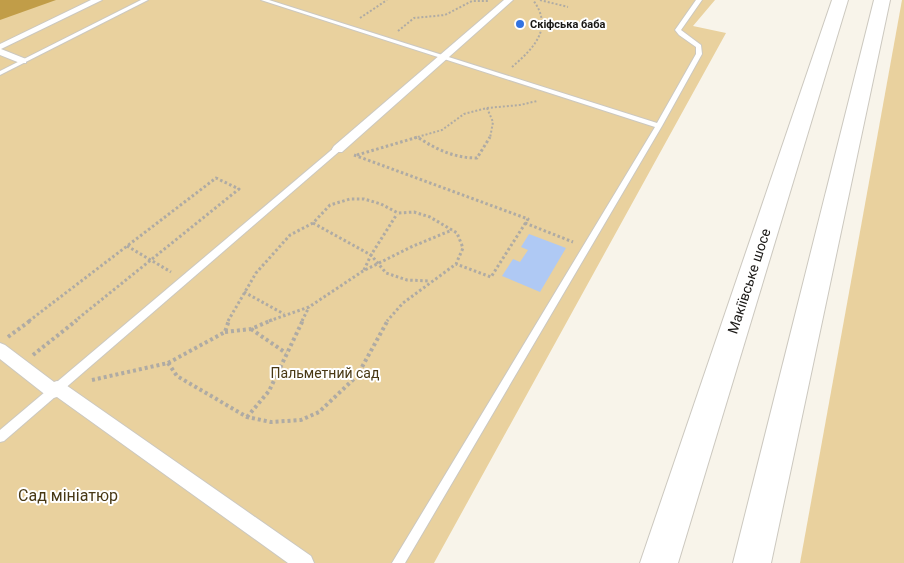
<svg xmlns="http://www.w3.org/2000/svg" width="904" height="563" viewBox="0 0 904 563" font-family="Roboto,sans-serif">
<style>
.green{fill:#e9d19e}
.water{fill:#c19d48}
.building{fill:#afc9f4}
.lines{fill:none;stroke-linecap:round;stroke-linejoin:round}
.service-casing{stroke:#ccc8bf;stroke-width:2}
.pedestrian-casing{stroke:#ccc8bf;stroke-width:2}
.primary-casing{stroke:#ccc8bf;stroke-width:2}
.path-far2{stroke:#afaba4;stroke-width:2;stroke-dasharray:2 2;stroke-linecap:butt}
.path-far1{stroke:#afaba4;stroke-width:3;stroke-dasharray:2.5 2.5;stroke-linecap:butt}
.path{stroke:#afaba4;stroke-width:4;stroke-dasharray:3 3;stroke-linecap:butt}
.service{fill:#fff;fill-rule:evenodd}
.pedestrian{fill:#fff;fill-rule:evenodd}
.primary{fill:#fff;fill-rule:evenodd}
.poi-dot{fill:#3373e1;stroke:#fff;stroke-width:2}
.labels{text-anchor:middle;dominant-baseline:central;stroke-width:4;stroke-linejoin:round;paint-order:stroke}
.far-poi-label{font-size:11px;font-weight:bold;fill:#191714;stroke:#fff;text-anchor:start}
.street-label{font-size:14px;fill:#191714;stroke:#fff}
.park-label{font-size:14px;fill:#483814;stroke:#fff}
.near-park-label{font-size:16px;fill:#483814;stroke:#fff}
</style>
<rect width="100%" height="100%" fill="#f8f4ea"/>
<g class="green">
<path d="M0,0h715l-22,26 33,7 -292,530h-434z"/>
<path d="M902,0h2v563h-104z"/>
</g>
<path class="water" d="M0,0h56l-56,20z"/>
<path class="building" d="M529,234l37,14 -26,44 -38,-16 11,-17 7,3 8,-12 -7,-3z"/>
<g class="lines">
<g class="service-casing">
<g id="service">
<path d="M141,0h7l-148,75v-4z"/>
<path d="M261,0h8l388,123 39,-69v-7l-17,-12 -4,-5 21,-30h6l-21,30 20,15 1,9 -40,72 -257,437h-13l263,-436z"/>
<path d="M335,147h3l4,2 -338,292 -4,1v-12z"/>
</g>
</g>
<g class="pedestrian-casing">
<g id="pedestrian">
<path d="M91,0h11l-101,49 25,10v4h-6l-20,-8v-11z"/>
<path d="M504,0h9l-171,152h-8l-2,-3 2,-3z"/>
<path d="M0,343l5,2 49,37 3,-1 6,2 248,173 3,7h-26l-231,-166 -4,1 -6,-2 -47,-37z"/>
</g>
</g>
<g class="primary-casing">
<g id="primary">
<path d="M832,0h16l-170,563h-38z"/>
<path d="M874,0h16l-119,563h-38z"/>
</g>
</g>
<g class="path-far2">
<path d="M540,0l28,7"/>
<path d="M360,18l27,-18"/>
<path d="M398,31l16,-13 31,-3 27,-14h16"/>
<path d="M512,67c22,-19 42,-39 21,-67"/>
<path d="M487,108l6,14 -3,16"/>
<path d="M414,138l28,-8 22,-16 23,-6 33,-3 17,-4"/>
</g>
<g class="path-far1">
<path d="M419,138c18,12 36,20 58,20l13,-21"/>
<path d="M354,155l174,64 -37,58 -35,-13"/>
<path d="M357,155l61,-18"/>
<path d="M313,223l58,32 15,18 21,7 23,1"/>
<path d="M525,223l48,19"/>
<path d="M127,246l44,26"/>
<path d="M364,270l7,-15 26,-41"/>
<path d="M244,292l40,22"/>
<path d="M29,321l187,-143 23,11 -164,132"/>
<path d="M228,321l28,-48 34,-38 23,-12 17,-18 20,-6h14l17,5 17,9 16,-1 16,5 27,16 6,15 -7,16 -53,39 -16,18"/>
<path d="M269,321l40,-14 54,-36 48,-24 41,-17"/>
<path d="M302,321l7,-14"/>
</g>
<g class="path">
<path d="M251,329l35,24"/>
<path d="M225,332l26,-3 21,-9"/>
<path d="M8,337l23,-17"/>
<path d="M33,355l44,-35"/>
<path d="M168,363l9,13 70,41 24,5 30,-2 18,-8 38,-36 31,-56"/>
<path d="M168,363l57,-31 4,-12"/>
<path d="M92,380l76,-17"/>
<path d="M247,417l22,-26 34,-71"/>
</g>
<use href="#service" class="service"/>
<use href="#pedestrian" class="pedestrian"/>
<use href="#primary" class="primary"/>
</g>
<circle class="poi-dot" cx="520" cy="24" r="5"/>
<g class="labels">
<g class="far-poi-label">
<text x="530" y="24">Скіфська баба</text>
</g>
<g class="street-label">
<text transform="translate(749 281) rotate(-72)">Макіївське шосе</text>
</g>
<g class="park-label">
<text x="325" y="373">Пальметний сад</text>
</g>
<g class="near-park-label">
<text x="68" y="495">Сад мініатюр</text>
</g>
</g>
</svg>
